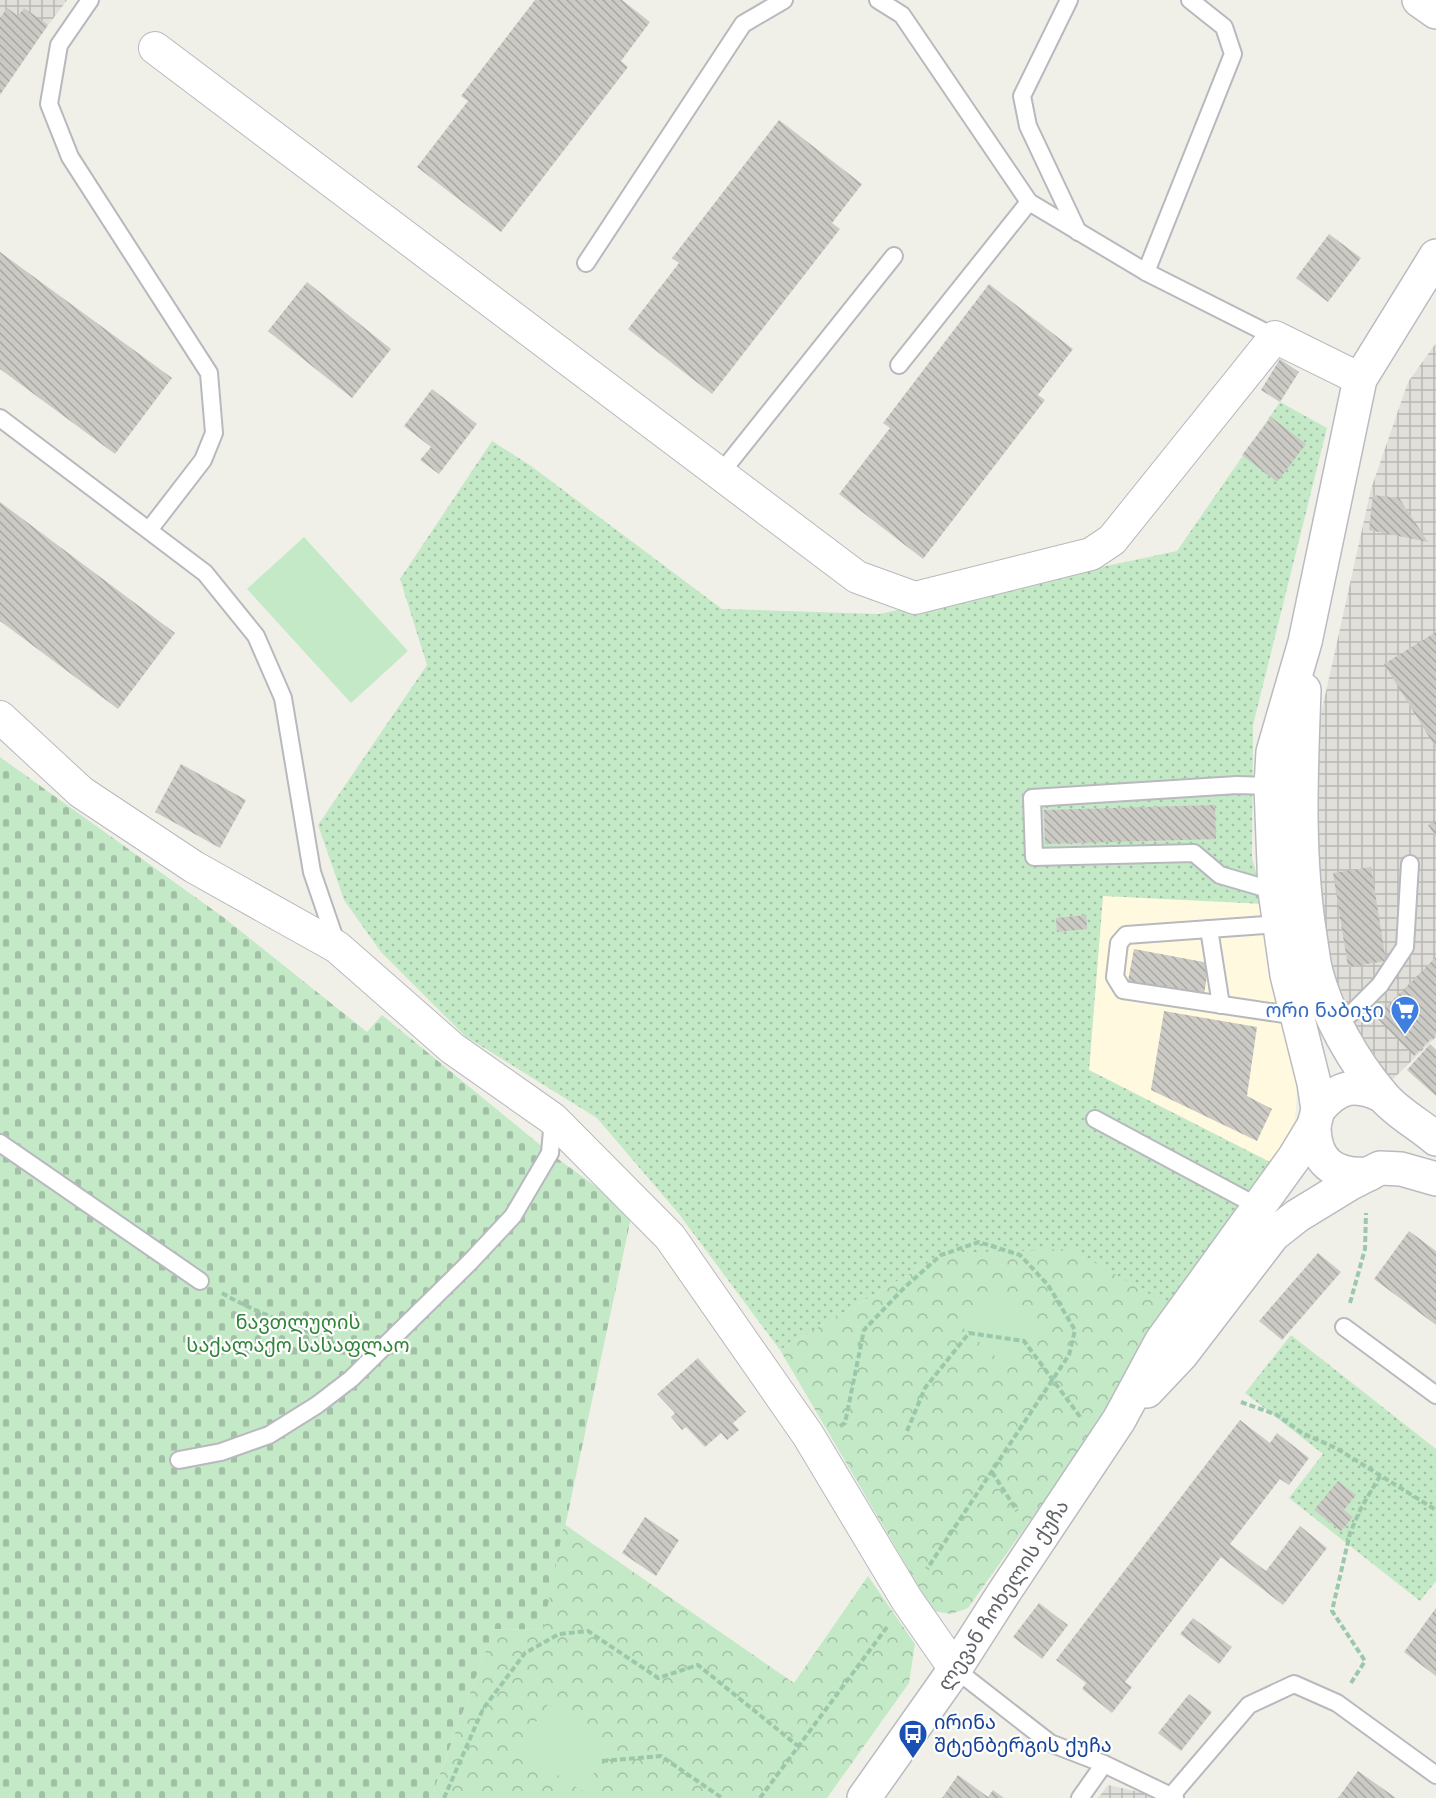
<svg xmlns="http://www.w3.org/2000/svg" width="1436" height="1798" viewBox="0 0 1436 1798" font-family="Arial,'Noto Sans Georgian',sans-serif">
<style>
.commercial{fill:#fffadf}
.industrial{fill:url(#industrial-grid)}
.grass{fill:url(#grass-dots)}
.cemetery{fill:url(#cemetery-stones)}
.park{fill:url(#park-crowns)}
.pitch{fill:#c4e9c6}
.building{fill:url(#building-back-hatch)}
.lines{fill:none;stroke-linecap:round;stroke-linejoin:round}
.lane-casing{stroke:#b8b9be;stroke-width:20}
.street-casing{stroke:#b8b9be;stroke-width:34}
.secondary-casing{stroke:#b9bbc1;stroke-width:36}
.path{stroke:#9bc8ab;stroke-width:4;stroke-dasharray:6 3;stroke-linecap:butt}
.lane{stroke:#fff;stroke-width:16}
.street{stroke:#fff;stroke-width:32}
.secondary{stroke:#fff;stroke-width:33}
.labels{text-anchor:middle;dominant-baseline:central;stroke-width:4.5;stroke-linejoin:round;paint-order:stroke}
.shop-label{font-size:20px;fill:#366cbe;stroke:#fff;text-anchor:end}
.park-label{font-size:20px;fill:#31843a;stroke:#fff}
.street-label{font-size:20px;fill:#5f6268;stroke:#fff}
.transit-label{font-size:20px;fill:#164399;stroke:#fff;text-anchor:start}
</style>
<defs>
<pattern id="industrial-grid" width="8" height="8" patternUnits="userSpaceOnUse" patternTransform="scale(1.5)"><rect width="8" height="8" fill="#e0dfda"/><path d="M0 4h8M4 0v8" fill="none" stroke="#b9b8b5"/></pattern>
<pattern id="grass-dots" width="8" height="8" patternUnits="userSpaceOnUse" patternTransform="scale(1.5)"><rect width="8" height="8" fill="#c4e9c6"/><path d="M2 2h.1M6 6h.1" fill="none" stroke="#a2c0a5" stroke-width="1.8" stroke-linecap="round"/></pattern>
<pattern id="cemetery-stones" width="16" height="16" patternUnits="userSpaceOnUse" patternTransform="scale(1.5)"><rect width="16" height="16" fill="#c4e9c6"/><path d="M2 7V4a2 2 0 0 1 4 0v3zM10 15v-3a2 2 0 0 1 4 0v3z" fill="#a2c0a5"/></pattern>
<pattern id="park-crowns" width="20" height="18" patternUnits="userSpaceOnUse" patternTransform="scale(1.5)"><rect width="20" height="18" fill="#c4e9c6"/><path d="M2 6a3 3 0 1 1 6 0M12 15a3 3 0 1 1 6 0" fill="none" stroke="#a2c0a5"/></pattern>
<pattern id="building-back-hatch" width="6" height="6" patternUnits="userSpaceOnUse" patternTransform="scale(1.5)"><rect width="6" height="6" fill="#cccac4"/><path d="M-1 5l2 2M0 0l6 6M5-1l2 2" fill="none" stroke="#a9a7a3"/></pattern>
</defs>
<rect width="100%" height="100%" fill="#f1f0e8"/>
<path class="commercial" d="M1103,895l162,9 33,170 -3,46 -21,44 -185,-94z"/>
<g class="industrial">
<path d="M0,0h67l-32,43 -35,-15z"/>
<path d="M1436,343v694l-45,44 -65,-101 -21,-194 66,-297 37,-107z"/>
<path d="M1108,1785l45,10 2,3h-57z"/>
</g>
<g class="grass">
<path d="M1280,402l47,26 -74,297 -1,133 13,46 -162,-8 -14,174 185,94 -95,147 -234,-58 -165,97 -101,-136 -82,-96 -132,-82 -84,-84 -37,-52 -26,-75 109,-160 -27,-86 92,-138 39,25 191,143 157,5 298,-63z"/>
<path d="M1291,1335l145,114v132l-16,20 -131,-103 34,-44 -78,-61z"/>
</g>
<path class="cemetery" d="M0,757l223,160 144,115 15,-17 168,138 82,60 -89,417 -49,-1 -63,169h-431z"/>
<g class="park">
<path d="M1071,1249l108,62 -211,297 -17,6 -18,-3 -153,-261 165,-97z"/>
<path d="M564,1524l230,159 74,-107 47,68 -6,39 -82,115h-396l63,-169 49,1z"/>
</g>
<g class="pitch">
<path d="M304,537l104,114 -57,52 -104,-114z"/>
<path d="M994,1288l44,39 -34,37 -43,-38z"/>
<path d="M548,1704l64,42 -30,45 -64,-42z"/>
</g>
<g class="building">
<path d="M535,0h87l28,22 -29,39 7,6 -127,165 -84,-65 51,-66 -7,-5z"/>
<path d="M7,8l11,8 6,-8 24,17 -48,70v-77z"/>
<path d="M779,120l83,64 -30,39 8,6 -128,165 -84,-65 51,-66 -7,-5z"/>
<path d="M1329,234l32,24 -33,44 -32,-24z"/>
<path d="M0,252l172,126 -57,76 -115,-85z"/>
<path d="M307,282l84,67 -39,49 -84,-67z"/>
<path d="M989,284l84,65 -35,46 7,5 -122,159 -84,-65 51,-66 -7,-5z"/>
<path d="M1280,359l19,13 -19,30 -19,-12z"/>
<path d="M432,389l45,35 -38,50 -19,-14 11,-13 -27,-21z"/>
<path d="M1271,417l35,27 -29,38 -35,-27z"/>
<path d="M1373,495l26,3 29,44 -59,-12z"/>
<path d="M0,502l175,131 -57,76 -118,-88z"/>
<path d="M1436,632v116l-52,-84z"/>
<path d="M181,764l65,36 -26,48 -65,-36z"/>
<path d="M1215,805l1,34 -171,5 -1,-34z"/>
<path d="M1436,820v17l-8,-12z"/>
<path d="M1371,867l15,94 -38,6 -15,-94z"/>
<path d="M1086,915l1,14 -30,3 -1,-14z"/>
<path d="M1134,949l75,14 -5,32 -76,-14z"/>
<path d="M1436,957v77l-22,22 -38,-39z"/>
<path d="M1164,1011l93,16 -10,69 25,13 -15,32 -106,-51z"/>
<path d="M1430,1044l6,6v46l-29,-26z"/>
<path d="M1409,1231l27,20v74l-62,-46z"/>
<path d="M1318,1253l23,19 -59,68 -23,-19z"/>
<path d="M698,1358l48,54 -13,11 6,7 -12,10 -6,-7 -16,14 -19,-20 -4,3 -11,-13 4,-4 -18,-19z"/>
<path d="M1240,1420l30,23 7,-10 32,25 -20,27 -9,-6 -50,65 36,27 34,-45 27,22 -44,57 -62,-48 -96,125 7,5 -20,26 -30,-24 4,-6 -30,-23z"/>
<path d="M1338,1481l18,14 -12,15 9,7 -12,14 -27,-21z"/>
<path d="M645,1517l34,23 -23,36 -34,-23z"/>
<path d="M1039,1603l29,22 -26,34 -29,-22z"/>
<path d="M1436,1608v68l-32,-24z"/>
<path d="M1193,1618l39,29 -13,17 -39,-30z"/>
<path d="M1189,1694l23,18 -31,39 -23,-18z"/>
<path d="M1358,1771l38,27h-58z"/>
<path d="M958,1775l30,22 5,-7 11,8h-62z"/>
</g>
<g class="lines">
<g class="lane-casing">
<g id="lane">
<path d="M90,0l-31,45 -10,59 21,53 139,216 5,60 -11,27 -54,70"/>
<path d="M878,0l24,15 127,187 117,70 129,65"/>
<path d="M1069,0l-47,96 6,30 50,106"/>
<path d="M586,263l157,-239 41,-24"/>
<path d="M1146,272l87,-218 -9,-27 -34,-27"/>
<path d="M899,365l130,-163"/>
<path d="M0,418l205,155 51,63 27,62 29,174 25,73"/>
<path d="M720,474l174,-218"/>
<path d="M1271,786l-34,-1 -205,13 2,59 160,-4 26,22 55,16"/>
<path d="M1280,924l-154,11 -7,8 -4,34 8,13 174,26"/>
<path d="M1209,929l12,76"/>
<path d="M1337,1024l18,-14 25,-25 25,-38 5,-83"/>
<path d="M1095,1119l164,88"/>
<path d="M0,1143l200,138"/>
<path d="M1344,1327l92,68"/>
<path d="M179,1460l42,-8 48,-17 48,-30 34,-26 119,-117 43,-46 37,-63 3,-34"/>
<path d="M955,1669l95,74 54,21 71,34"/>
<path d="M1172,1795l77,-90 45,-21 43,19 99,72"/>
<path d="M1080,1798l24,-34"/>
</g>
</g>
<g class="street-casing">
<g id="street">
<path d="M155,48l702,529 58,21 176,-44 21,-14 163,-203 85,42"/>
<path d="M0,717l81,75 113,75 143,80 115,101 101,71 117,118 138,198 99,165 48,69"/>
</g>
</g>
<g class="secondary-casing">
<g id="secondary">
<path d="M1419,0l17,12"/>
<path d="M1304,690c-3,82 -7,165 6,246 2,12 3,24 6,36 12,44 37,89 67,124 14,17 36,28 53,43"/>
<path d="M1318,1110c20,-24 37,-28 65,-14"/>
<path d="M1314,1125c0,36 19,52 55,49"/>
<path d="M1147,1391l34,-36 92,-120 24,-19 54,-33 29,-15 21,1 35,10"/>
<path d="M864,1798l91,-129 48,-75 116,-174 42,-78 133,-184 20,-33 4,-15 -4,-27 -27,-108 -12,-84 -4,-105 2,-34 32,-110 55,-263 76,-123"/>
</g>
</g>
<g class="path">
<path d="M222,1293c39,23 83,35 124,56"/>
<path d="M1350,1303l15,-54 1,-36"/>
<path d="M1241,1402l36,13 25,18 34,15 100,62"/>
<path d="M840,1426l5,-3 19,-93 40,-42 37,-33 38,-13 41,13 28,30 27,45 -6,25 -142,214"/>
<path d="M907,1431l18,-43 44,-55 55,8 57,77"/>
<path d="M992,1472l25,39"/>
<path d="M1351,1683l14,-22 -33,-50 18,-78 11,-25 19,-32"/>
<path d="M602,1761l59,-5 61,42"/>
<path d="M444,1798l39,-89 42,-56 34,-19 29,-3 70,47 40,-13 100,81"/>
<path d="M760,1798l127,-171"/>
</g>
<use href="#lane" class="lane"/>
<use href="#street" class="street"/>
<use href="#secondary" class="secondary"/>
</g>
<defs>
<g id="supermarket-pin" transform="scale(1.5)"><path d="M0 17L-7.5 6A9.5 9.5 0 1 1 7.5 6Z" fill="#3f7fe0" stroke="#fff"/><path d="M-6-5.5h2.5l.6 2H6L4.5 2H-2.5L-4.4-4H-6ZM-1.5 3.2a1.3 1.3 0 1 0 .1 0ZM3 3.2a1.3 1.3 0 1 0 .1 0Z" fill="#fff"/></g>
<g id="bus-pin" transform="scale(1.5)"><path d="M0 17L-7.5 6A9.5 9.5 0 1 1 7.5 6Z" fill="#1a4fb4" stroke="#fff"/><path d="M-5-6H5V4H4V6H2V4H-2V6H-4V4H-5ZM-3.5-4V0h7V-4ZM-3.5 1.2v1.5H-2V1.2ZM2 1.2v1.5H3.5V1.2Z" fill="#fff"/></g>
</defs>
<g fill-rule="evenodd">
<use href="#supermarket-pin" x="1405" y="1010"/>
<use href="#bus-pin" x="913" y="1734"/>
</g>
<g class="labels">
<g class="shop-label">
<text x="1384" y="1010">ორი ნაბიჯი</text>
</g>
<g class="park-label">
<text x="298" y="1322">ნავთლუღის<tspan x="298" dy="23">საქალაქო სასაფლაო</tspan></text>
</g>
<g class="street-label">
<text transform="translate(1003 1595) rotate(-57)">ლევან ჩოხელის ქუჩა</text>
</g>
<g class="transit-label">
<text x="934" y="1722">ირინა<tspan x="934" dy="23">შტენბერგის ქუჩა</tspan></text>
</g>
</g>
</svg>
